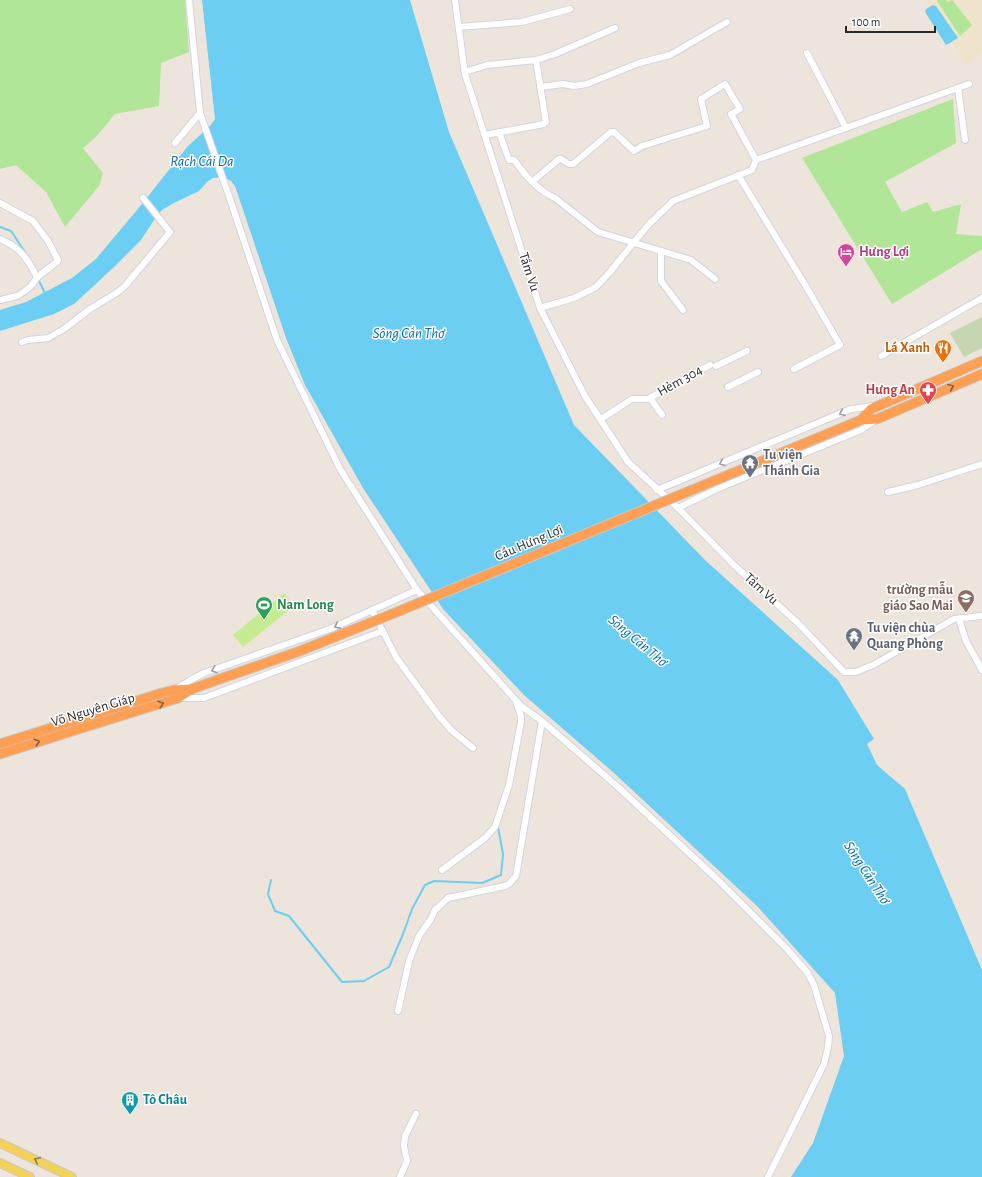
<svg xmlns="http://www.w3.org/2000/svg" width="982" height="1177" viewBox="0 0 982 1177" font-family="'Alegreya Sans',sans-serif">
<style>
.education{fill:#efe3cb}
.green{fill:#b1e597}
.cemetery{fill:#c4d7b2}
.pitch{fill:#c6ec92}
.water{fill:#6ccef2}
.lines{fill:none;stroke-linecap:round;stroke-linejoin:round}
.stream{stroke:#6ccef2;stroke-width:2}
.minor-casing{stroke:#d1d4e3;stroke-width:8}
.major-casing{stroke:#c8c8c8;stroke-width:10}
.highway-casing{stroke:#c8c8c8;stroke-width:11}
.minor{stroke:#fff;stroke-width:6}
.major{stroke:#f4d159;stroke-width:8}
.highway{stroke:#ff9f54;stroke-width:9}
.highway-bridge-casing{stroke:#c8c8c8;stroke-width:11;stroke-linecap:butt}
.highway-bridge{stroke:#ff9f54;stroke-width:9}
.oneway{stroke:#8a5f3d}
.oneway2{stroke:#9f9f9f}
.oneway3{stroke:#8f7e42}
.labels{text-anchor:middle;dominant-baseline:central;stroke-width:3;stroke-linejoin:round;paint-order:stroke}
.hotel-label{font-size:14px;font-weight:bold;fill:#b23c85;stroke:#fff;text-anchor:start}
.street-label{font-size:14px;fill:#2a2a2a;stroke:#fff}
.food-label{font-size:14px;font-weight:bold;fill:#c56008;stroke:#fff;text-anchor:end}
.health-label{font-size:14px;font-weight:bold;fill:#be3a42;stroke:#fff;text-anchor:end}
.worship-label{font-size:14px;font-weight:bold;fill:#5b616d;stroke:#fff;text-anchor:start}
.education-label{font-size:14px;font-weight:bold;fill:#785e54;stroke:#fff;text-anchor:end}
.leisure-label{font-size:14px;font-weight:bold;fill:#27864d;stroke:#fff;text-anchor:start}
.culture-label{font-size:14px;font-weight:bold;fill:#0d838f;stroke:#fff;text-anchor:start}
.water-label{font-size:15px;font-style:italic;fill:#0a6b9f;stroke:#fff}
</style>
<rect width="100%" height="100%" fill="#ede5dc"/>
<path class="education" d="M925,0h57v52l-15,15z"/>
<g class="green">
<path d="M0,0h185l4,52 -28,11 -2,43 -44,8 -19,23 -13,11 20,25 -4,13 -34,41 -19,-35 -30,-27 -16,4z"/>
<path d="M938,0h8l2,2 4,-2 20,25 -12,11 -23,-35z"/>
<path d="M953,99l3,44 -71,39 17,30 25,-10 6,10 28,-8 -5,30 26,2v13l-90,55 -90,-146z"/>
</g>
<path class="cemetery" d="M982,317v31l-18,9 -14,-24z"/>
<path class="pitch" d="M284,593l10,13 -51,41 -10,-12z"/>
<g class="water">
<path d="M202,0h208l39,132 125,293 131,135 133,120 36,59 -7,5 10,21 28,24 77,181v207h-191l22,-34 31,-87 -9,-63 -77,-86 -144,-134 -90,-78 -81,-86 -80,-121 -58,-103 -19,-47 -51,-152 -4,-5 -8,-4 -10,1 -6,4 -8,9 -27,13 -10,6 -10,13 -11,17 -28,28 -39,36 -20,10 -54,17v-21l26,-8 46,-24 24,-19 46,-55 45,-57 23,-21 5,-7z"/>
<path d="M933,5l3,1 22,32 -12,7 -21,-33 1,-3z"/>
</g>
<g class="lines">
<g class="stream">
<path d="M0,227l11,4 18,27"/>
<path d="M38,279l7,14"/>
<path d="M503,812l3,-9"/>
<path d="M271,880l-3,14 7,17 14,5 53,66 22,-1 25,-14 14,-33 9,-25 13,-24 9,-4 48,2 19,-8 2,-21 -5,-27"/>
</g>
<g class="minor-casing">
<g id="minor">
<path d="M455,0l10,74 75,234 45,88 43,66 50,46 57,58 64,58 45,48h12l19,-8 79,-45 28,-3"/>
<path d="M459,27l63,-5 48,-13"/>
<path d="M807,53l39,75"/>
<path d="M536,60l19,-6 60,-26"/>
<path d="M465,72l22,-7 49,-5 10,62 -2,2 -59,11"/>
<path d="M540,87l23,-3 11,2 13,-2 52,-21 31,-8 57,-33"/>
<path d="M958,88l7,52"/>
<path d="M200,113l30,86 47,141 63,129 77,121 104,116 21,15 76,66 99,92 70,70 20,23 7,13 15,51 -1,11 -4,17 -56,113"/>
<path d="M499,132l10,28h5c10,14 24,31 41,38l43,34 93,28 24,19"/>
<path d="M175,143l25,-30 -11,-113"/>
<path d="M738,175l69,113 33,57 -46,24"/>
<path d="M533,181l26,-22h2l8,5h4l38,-32h3l20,19 8,-5 65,-20 -6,-27 24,-15 15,25 -9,5 25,46"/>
<path d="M0,203l33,18 15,20 10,19 -1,2 -16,12 -5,5 -5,7 -6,5 -8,5 -17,4"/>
<path d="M0,239c21,9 27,19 37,38"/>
<path d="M661,251v30l22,29"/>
<path d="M540,308l34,-10 22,-11 14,-15 38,-47 25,-24 79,-31 4,-10 213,-76"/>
<path d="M22,342l6,-2 20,-2 16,-9 26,-20 28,-17 7,-6 45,-54 -27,-34"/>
<path d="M881,356l101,-58"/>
<path d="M716,366l31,-15"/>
<path d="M728,387l30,-15"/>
<path d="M650,398l12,17"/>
<path d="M601,419l31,-20h16l62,-34"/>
<path d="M657,490l194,-81 23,-3"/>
<path d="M888,492l30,-7 64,-21"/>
<path d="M678,508l41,-20 142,-58 16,-11"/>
<path d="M372,610l24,47 43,59 12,14 22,18"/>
<path d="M959,619l7,22 16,29"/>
<path d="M176,689l13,-8 15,-8 126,-44 87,-39"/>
<path d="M178,698h26l179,-67"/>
<path d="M442,870l43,-32 10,-11 14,-42 12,-63v-6l-5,-14"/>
<path d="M398,1011l11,-50 10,-25 12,-17 4,-9 13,-12 57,-12 4,-2 7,-8 26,-155"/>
<path d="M400,1177l7,-16 -3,-15 1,-10 11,-22"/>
</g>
</g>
<g class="major-casing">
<g id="major">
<path d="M0,1143l72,34"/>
<path d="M0,1163l30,14"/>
</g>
</g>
<g class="highway-casing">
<g id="highway">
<path d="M861,420l10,-11 111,-48"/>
<path d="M849,425l12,-5 16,-1 105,-45"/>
<path d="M0,744l162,-51 12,-3 18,-1"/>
<path d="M0,754l82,-26 96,-30 14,-9 25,-9"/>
</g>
</g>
<use href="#minor" class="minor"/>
<use href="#major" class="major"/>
<use href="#highway" class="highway"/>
<g class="highway-bridge-casing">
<path id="highway-bridge" d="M217,680l83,-29 97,-39 452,-187"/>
</g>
<use href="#highway-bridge" class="highway-bridge"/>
</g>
<defs><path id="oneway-chevron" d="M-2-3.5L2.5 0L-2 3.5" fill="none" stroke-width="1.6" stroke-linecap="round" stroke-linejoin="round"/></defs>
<g class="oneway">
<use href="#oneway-chevron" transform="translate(951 387) rotate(-23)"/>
<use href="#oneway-chevron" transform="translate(161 704) rotate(-17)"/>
<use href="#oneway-chevron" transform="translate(37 742) rotate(-18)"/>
</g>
<g class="oneway2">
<use href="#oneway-chevron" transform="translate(842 413) rotate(157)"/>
<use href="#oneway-chevron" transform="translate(722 463) rotate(158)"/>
<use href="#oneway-chevron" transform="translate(337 626) rotate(156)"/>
<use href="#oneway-chevron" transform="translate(214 670) rotate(161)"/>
</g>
<use class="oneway3" href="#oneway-chevron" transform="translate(37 1160) rotate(-155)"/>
<defs>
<g id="hotel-pin" transform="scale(0.9)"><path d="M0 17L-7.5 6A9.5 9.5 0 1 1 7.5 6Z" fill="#d1479c" stroke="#fff"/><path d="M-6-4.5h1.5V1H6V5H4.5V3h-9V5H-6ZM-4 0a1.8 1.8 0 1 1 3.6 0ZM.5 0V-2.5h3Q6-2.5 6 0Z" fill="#fff"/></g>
<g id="restaurant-pin" transform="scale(0.9)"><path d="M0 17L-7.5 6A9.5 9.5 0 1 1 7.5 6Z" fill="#e8710a" stroke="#fff"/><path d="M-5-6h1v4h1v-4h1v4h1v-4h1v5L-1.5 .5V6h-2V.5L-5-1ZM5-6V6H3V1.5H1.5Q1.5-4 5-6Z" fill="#fff"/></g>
<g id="pharmacy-pin" transform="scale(0.9)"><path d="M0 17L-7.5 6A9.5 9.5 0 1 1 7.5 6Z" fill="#e0444e" stroke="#fff"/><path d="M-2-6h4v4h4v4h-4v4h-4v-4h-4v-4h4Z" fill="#fff"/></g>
<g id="temple-pin" transform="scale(0.9)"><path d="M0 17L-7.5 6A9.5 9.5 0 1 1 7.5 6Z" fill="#6b7280" stroke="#fff"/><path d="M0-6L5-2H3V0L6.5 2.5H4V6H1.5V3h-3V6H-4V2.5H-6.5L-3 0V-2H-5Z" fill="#fff"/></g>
<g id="school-pin" transform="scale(0.9)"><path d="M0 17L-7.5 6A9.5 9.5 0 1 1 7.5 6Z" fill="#8d6e63" stroke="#fff"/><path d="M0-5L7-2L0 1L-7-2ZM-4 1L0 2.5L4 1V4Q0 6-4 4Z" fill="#fff"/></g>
<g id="stadium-pin" transform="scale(0.9)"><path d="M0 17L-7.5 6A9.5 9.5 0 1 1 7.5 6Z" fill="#2e9e5b" stroke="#fff"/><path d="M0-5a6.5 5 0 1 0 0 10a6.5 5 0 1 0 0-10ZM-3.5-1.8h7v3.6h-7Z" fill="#fff"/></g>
<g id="building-pin" transform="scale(0.9)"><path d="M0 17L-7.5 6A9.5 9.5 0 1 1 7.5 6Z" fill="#0f9aa8" stroke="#fff"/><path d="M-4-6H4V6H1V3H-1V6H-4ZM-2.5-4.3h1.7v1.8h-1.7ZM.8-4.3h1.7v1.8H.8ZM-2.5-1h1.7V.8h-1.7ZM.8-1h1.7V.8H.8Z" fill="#fff"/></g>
</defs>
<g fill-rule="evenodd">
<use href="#hotel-pin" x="846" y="252"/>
<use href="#restaurant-pin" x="943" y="348"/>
<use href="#pharmacy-pin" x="928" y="390"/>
<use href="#temple-pin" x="750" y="463"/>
<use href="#school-pin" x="966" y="598"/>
<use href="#stadium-pin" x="264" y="605"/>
<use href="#temple-pin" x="854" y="636"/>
<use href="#building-pin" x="130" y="1100"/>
</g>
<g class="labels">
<g class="hotel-label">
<text x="859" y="252">Hưng Lợi</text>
</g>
<g class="street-label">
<text transform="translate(529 272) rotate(72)">Tầm Vu</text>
<text transform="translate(680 381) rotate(-29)">Hẻm 304</text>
<text transform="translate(529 543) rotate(-23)">Cầu Hưng Lợi</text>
<text transform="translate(761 589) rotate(42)">Tầm Vu</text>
<text transform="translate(93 710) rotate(-17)">Võ Nguyên Giáp</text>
</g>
<g class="food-label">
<text x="930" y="348">Lá Xanh</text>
</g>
<g class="health-label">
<text x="915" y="390">Hưng An</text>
</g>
<g class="worship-label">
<text x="763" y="455">Tu viện<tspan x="763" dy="16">Thánh Gia</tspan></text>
<text x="867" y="628">Tu viện chùa<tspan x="867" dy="16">Quang Phòng</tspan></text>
</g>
<g class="education-label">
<text x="953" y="590">trường mẫu<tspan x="953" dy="16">giáo Sao Mai</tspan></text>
</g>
<g class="leisure-label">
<text x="277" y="605">Nam Long</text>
</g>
<g class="culture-label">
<text x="143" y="1100">Tô Châu</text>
</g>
<g class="water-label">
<text x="202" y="161">Rạch Cái Da</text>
<text x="409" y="333">Sông Cần Thơ</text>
<text transform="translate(638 641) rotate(40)">Sông Cần Thơ</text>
<text transform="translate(867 873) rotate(57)">Sông Cần Thơ</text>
</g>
</g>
<path d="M846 26v6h89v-6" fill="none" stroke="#2a2a2a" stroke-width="2"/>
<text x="852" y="26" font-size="12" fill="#2a2a2a" stroke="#ffffff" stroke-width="3" paint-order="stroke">100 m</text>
</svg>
